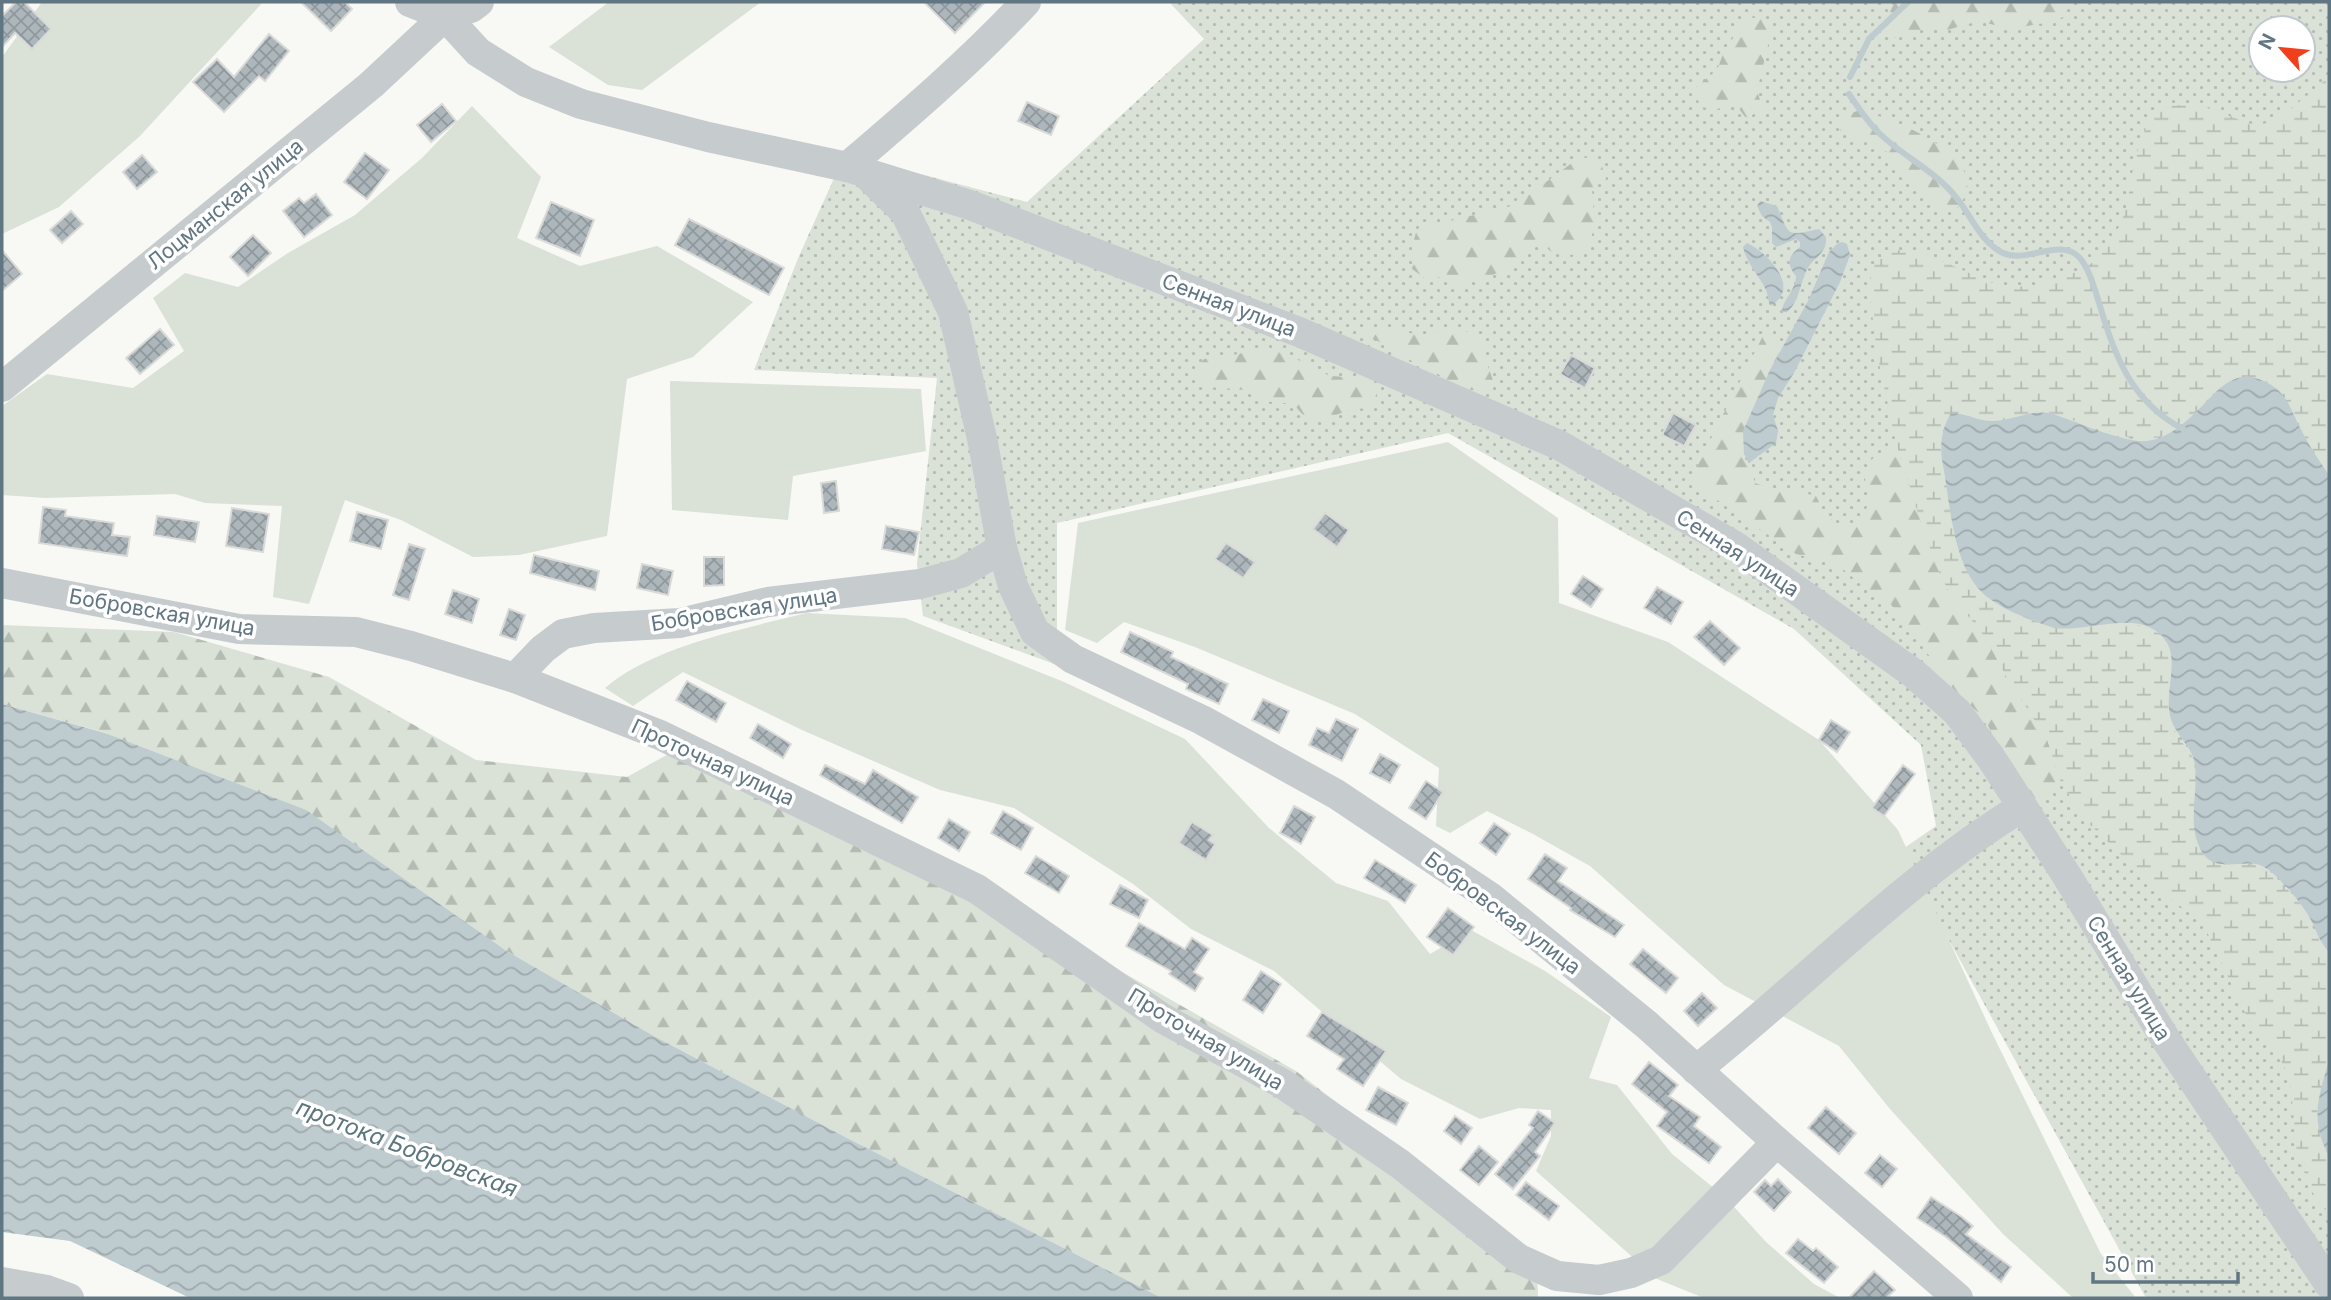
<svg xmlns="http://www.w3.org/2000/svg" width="2331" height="1300" viewBox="0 0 2331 1300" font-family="Inter,sans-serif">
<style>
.grass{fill:url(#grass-dots);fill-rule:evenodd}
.forest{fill:url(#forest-firs)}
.wetland{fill:url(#wetland-marsh)}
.garden{fill:#dae1d6}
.water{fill:url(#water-waves)}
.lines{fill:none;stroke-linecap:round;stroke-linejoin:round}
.stream{stroke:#becbcf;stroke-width:6}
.building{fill:url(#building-cross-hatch);stroke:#dadad8;stroke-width:2}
.minor{stroke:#c6cbce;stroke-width:30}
.labels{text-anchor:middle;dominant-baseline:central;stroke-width:7;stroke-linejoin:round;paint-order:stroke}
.street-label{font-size:21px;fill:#617683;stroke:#fff}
.water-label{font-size:23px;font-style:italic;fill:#5c767d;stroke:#fff}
</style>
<defs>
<pattern id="grass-dots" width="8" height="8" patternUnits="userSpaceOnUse" patternTransform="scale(1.75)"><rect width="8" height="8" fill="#dae1d6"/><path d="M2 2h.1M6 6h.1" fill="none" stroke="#b4bbb3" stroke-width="1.8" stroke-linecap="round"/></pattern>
<pattern id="forest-firs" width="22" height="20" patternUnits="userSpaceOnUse" patternTransform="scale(1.75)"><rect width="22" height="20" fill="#dae1d6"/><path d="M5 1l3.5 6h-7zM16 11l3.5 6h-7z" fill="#b4bbb3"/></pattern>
<pattern id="wetland-marsh" width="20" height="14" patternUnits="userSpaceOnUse" patternTransform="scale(1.75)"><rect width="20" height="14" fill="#dae1d6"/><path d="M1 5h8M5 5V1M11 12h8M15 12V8" fill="none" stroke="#b4bbb3"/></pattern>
<pattern id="water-waves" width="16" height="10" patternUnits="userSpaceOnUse" patternTransform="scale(1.75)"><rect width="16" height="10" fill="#becbcf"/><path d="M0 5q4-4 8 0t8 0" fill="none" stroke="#9ea9ad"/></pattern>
<pattern id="building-cross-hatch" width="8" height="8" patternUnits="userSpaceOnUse" patternTransform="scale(1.75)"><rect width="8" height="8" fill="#acb6bb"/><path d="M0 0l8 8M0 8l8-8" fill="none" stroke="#8f999d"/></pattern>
</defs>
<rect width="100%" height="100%" fill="#f8f8f5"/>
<path class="grass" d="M1169,2h1160v1296h-183l-246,-447 36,-25 -15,-81 -127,-116 -346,-196 -391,90v142l-134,-49 -6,-52 20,-186 -183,-8 45,-114 46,-102 182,48 177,-163zM2261,28h42v42h-42z"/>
<g class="forest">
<path d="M1895,2h168l5,5 -3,9 -10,5 -44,8 -33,-8 -31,9h-32l-10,6 -10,2c-12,-12 -8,-22 0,-36z"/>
<path d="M1748,17l21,3 1,17 -13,54 6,18 -17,9 -10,-13 -19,4 -17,-2 -5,-19 22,-18 8,-21z"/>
<path d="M1859,110c30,8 122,41 107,84 -2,5 -6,10 -9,14h-19l-42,-35 -5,-18 -15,-11 -19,-3 -17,-11 5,-14z"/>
<path d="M1580,157l20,3 6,19 -14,10 3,38 -7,18 -16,10 -20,-3 -14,-10 -29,27 -51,18 -15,-10 -17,2 -14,-10v-22l5,-18 98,-24z"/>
<path d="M1370,327l53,8 24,-6h13l11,4 8,6 7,11v11l8,22 -10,7h-21l-36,-23 -10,-3 -39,-23 -22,-7z"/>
<path d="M1767,328l17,16 -14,26 -25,89 4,4 6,20c21,8 39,7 61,13l9,19 17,11 20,-4 7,-21 -4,-23 8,-20 23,-15 28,89 17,45 10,18 35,43 22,42 39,59 13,41 -18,21 -18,-7 -12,-17 -27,-58 -31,-29 -61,-84 -19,-11 -35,-29 -43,-12 -89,-61 -15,-17z"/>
<path d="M1257,348l31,6 31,18 13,4 35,3 10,8c-2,26 -12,19 -30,24 -22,7 -36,19 -53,-7l-32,-3 -18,-11 -33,-3 -10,-7 -5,-10 8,-11 35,-5z"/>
<path d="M2,625l172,7 155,45 147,83 151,17 65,-36 423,227 181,103 241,186 1,41h-376l-315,-160 -195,-103 -147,-85 -399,-217 -104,-29z"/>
</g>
<path class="wetland" d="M2329,77v398l-25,-39 -13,-31 -106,19 -21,12 -24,5 -90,-28c-20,-3 -36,7 -55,8 -16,1 -29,-8 -44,-8l-7,11 -3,24 1,12 17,92 9,21 13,18 9,8 120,25 37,2 15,10 7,9 3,35 -4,24 7,29 19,26 2,24 -2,44 23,36 44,2 9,6 31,33 19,38 9,9v110l-11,39 -1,23 5,20 7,13v59l-15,-20 -17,-40 -6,-67 -7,-22 -12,-19 -26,-32 -40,-85 -15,-16 -34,-25 -75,-72 -22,-37 -13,-41 -39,-59 -22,-42 -35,-43 -10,-18 -17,-45 -28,-89 -18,-85 -9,-67 2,-22 15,-17 22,-3 21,6 60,27 21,5 23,-1 44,-14 18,-11 14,-16 11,-20 8,-22 2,-21 10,-41 14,-31c48,-14 62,4 105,16l23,-10z"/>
<g class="garden">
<path d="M42,2h221l-123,134 -81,71 -57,27v-177z"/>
<path d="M609,2h152l-119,88 -34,-5 -59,-38z"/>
<path d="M472,106l69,71 -24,61 63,28 77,-20 96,56 -60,55 -66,22 -20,157 -88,19 -46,2 -72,-37 -56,-20 -36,104 -36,-7 9,-91 -77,-3 -30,-9 -130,4 -43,-3v-89l45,-32 86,14 51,-37 -31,-53 32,-25 53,14 50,-34 67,-38 67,-57z"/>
<path d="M670,381l251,8 5,62 -133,25 -5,44 -116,-10z"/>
<path d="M1448,442l110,76 1,85 109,39 151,98 79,90 94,203 109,221 35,44h-63l-70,-64 -113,-125 -51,-63 -115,-61 -134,-119 -57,-32 -46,-23 -37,22 -14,-7 3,-58 -84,-54 -160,-67 -71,-25 -27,21 -32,-13 13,-107z"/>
<path d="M806,613l99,5 159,64 121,57 84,89 67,55 52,18 42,53 41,-24 74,41 66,46 -22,61 28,7 55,69 53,43 41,45 48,42 26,14h-136l-47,-19 -121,-108 15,-35v-26l-32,-2 -39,11 -79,-40 -127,-108 -83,-42 -58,-45 -119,-76 -74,-18 -138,-60 -119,-58 -50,34 -28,-18c48,-42 139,-59 201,-75z"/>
</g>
<g class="water">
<path d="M1760,201l17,5c13,31 9,30 42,23l7,8c1,16 -9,18 -17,29 -9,14 -9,36 -22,46h-5c1,-13 14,-22 14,-36 -10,-12 -8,-20 4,-29v-5l-4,-3 -20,8 -4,-4v-16l-2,-5 -8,-6 -5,-10z"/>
<path d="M1842,242l5,2 3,11 -10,27 -46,91 -16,25 -5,17 5,16 -2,12 -27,20 -5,-9 -1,-23 27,-61 38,-69 21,-49 8,-8z"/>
<path d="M1747,243c20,9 56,46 23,63 -2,-6 -2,-13 -5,-18 -7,-14 -18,-24 -22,-41z"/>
<path d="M2247,376c42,9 40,30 58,61 7,14 16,26 24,38v477c-10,-11 -12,-20 -18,-32 -7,-14 -36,-50 -51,-55 -20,-6 -49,11 -61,-19 -12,-27 1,-58 -5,-86 -4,-15 -18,-25 -23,-41 -10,-32 19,-72 -22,-92 -25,-12 -67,5 -95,1 -21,-7 -46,-16 -64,-29 -39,-27 -39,-97 -48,-139 -2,-17 0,-32 9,-47 15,0 28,9 43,8 20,-1 36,-11 56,-8 24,8 63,25 88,28 26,3 48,-19 65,-36 14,-14 23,-26 44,-29z"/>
<path d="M2,704l103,29 201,77 199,140 147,85 195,103 315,160h-972l-120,-57 -68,-9z"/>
<path d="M2329,1061v95c-19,-35 -11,-59 0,-95z"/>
</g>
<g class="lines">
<g class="stream">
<path d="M1850,77l19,-38 39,-37"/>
<path d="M1849,94c9,13 18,27 29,38 25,25 60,40 81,69 13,17 23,42 44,52 24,11 56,-16 76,4 11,12 16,34 21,49 15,52 33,97 83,123"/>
</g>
</g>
<g class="building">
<path d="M16,2h8l27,27 -19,20 -17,-16 -13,14v-31z"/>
<path d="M301,2h44l7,7 -21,22z"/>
<path d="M924,2h61l-30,31z"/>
<path d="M269,34l20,17 -24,30 -6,-5 -35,36 -31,-30 24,-23 17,18z"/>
<path d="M1027,102l32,14 -8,19 -33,-14z"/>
<path d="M442,104l14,17 -25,21 -14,-17z"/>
<path d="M365,153l24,17 -22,29 -23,-17z"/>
<path d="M142,155l15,17 -20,17 -14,-17z"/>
<path d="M316,194l16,21 -28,22 -21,-26 16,-13 5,5z"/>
<path d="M551,202l43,18 -14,36 -44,-18z"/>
<path d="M71,211l12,13 -21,19 -12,-13z"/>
<path d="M689,219l95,49 -15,27 -94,-50z"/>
<path d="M253,235l18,18 -23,23 -18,-19z"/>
<path d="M2,250l20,24 -20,17z"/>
<path d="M160,329l14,16 -34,29 -14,-16z"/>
<path d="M1571,355l24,13 -10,20 -25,-14z"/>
<path d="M1673,413l23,12 -12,21 -22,-11z"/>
<path d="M836,481l3,30 -15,2 -3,-30z"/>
<path d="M43,507l23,3 -1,6 49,7 -2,12 18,2 -3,19 -88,-13z"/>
<path d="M232,508l37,6 -6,38 -37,-6z"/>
<path d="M357,512l31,8 -7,29 -31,-8z"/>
<path d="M1325,513l24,17 -12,17 -24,-18z"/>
<path d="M157,516l42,6 -4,20 -41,-7z"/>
<path d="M886,526l33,6 -5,23 -32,-6z"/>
<path d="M1226,543l29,19 -12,16 -28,-19z"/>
<path d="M409,544l16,5 -16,51 -16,-5z"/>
<path d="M534,555l65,16 -4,19 -65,-17z"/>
<path d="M704,557h20v28l-20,1z"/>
<path d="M642,564l31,7 -5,24 -31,-7z"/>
<path d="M1583,576l20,13 -12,18 -20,-13z"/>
<path d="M1657,587l26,15 -12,22 -27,-16z"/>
<path d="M453,590l26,9 -7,24 -27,-9z"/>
<path d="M509,609l16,6 -9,25 -16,-5z"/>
<path d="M1710,621l30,27 -16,17 -30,-28z"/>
<path d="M1130,632l43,20 -2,5 57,27 -9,20 -33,-15 2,-5 -67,-32z"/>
<path d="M687,681l39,22 -10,19 -40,-22z"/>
<path d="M1263,699l26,12 -10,22 -27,-13z"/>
<path d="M1336,719l22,10 -16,32 -33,-16 8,-17 12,5z"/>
<path d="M1831,720l19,12 -13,20 -18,-12z"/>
<path d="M758,724l33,20 -8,14 -33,-20z"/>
<path d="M1380,754l20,11 -10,18 -20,-10z"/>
<path d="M825,765l40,19 8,-14 45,27 -16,26 -82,-48z"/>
<path d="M1903,765l12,9 -31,42 -12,-8z"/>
<path d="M1426,781l17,11 -17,27 -17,-11z"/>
<path d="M1294,806l21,11 -14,27 -21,-11z"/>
<path d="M1003,811l30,17 -12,22 -30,-17z"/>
<path d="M949,819l21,13 -11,19 -21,-13z"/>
<path d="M1192,822l21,13 -4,5 6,4 -9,16 -27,-17z"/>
<path d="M1494,823l16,11 -14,21 -16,-12z"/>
<path d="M1545,854l22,14 -9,13 66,44 -9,12 -45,-27 1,-2 -43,-29z"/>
<path d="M1036,856l33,20 -10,17 -34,-20z"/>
<path d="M1375,860l41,25 -11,18 -41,-25z"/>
<path d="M1120,885l28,15 -9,18 -29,-14z"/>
<path d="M1448,908l26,19 -21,28 -26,-18z"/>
<path d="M1139,923l46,26 7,-11 17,11 -15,23 9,6 -8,13 -26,-17 2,-3 -45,-25z"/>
<path d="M1643,949l35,29 -12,15 -36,-29z"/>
<path d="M1261,971l20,13 -18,29 -20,-13z"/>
<path d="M1702,993l15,15 -19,18 -14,-15z"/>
<path d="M1322,1012l64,39 -23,35 -26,-17 7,-10 -37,-23z"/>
<path d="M1649,1062l29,23 -9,11 31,21 -6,9 27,21 -12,16 -52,-37 10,-14 -35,-28z"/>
<path d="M1378,1087l30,16 -12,22 -30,-15z"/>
<path d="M1826,1107l30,26 -17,21 -31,-26z"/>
<path d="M1538,1111l17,12 -20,29 5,4 -27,33 -18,-15 38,-46 -4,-3z"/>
<path d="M1455,1116l17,12 -11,16 -17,-13z"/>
<path d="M1479,1146l19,16 -19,23 -19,-15z"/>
<path d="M1880,1155l17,14 -15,18 -17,-14z"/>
<path d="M1778,1179l13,13 -17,19 -20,-19 11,-12 6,6z"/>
<path d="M1526,1182l33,24 -10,14 -33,-25z"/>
<path d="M1931,1197l31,20 11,9 -7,8 45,33 -10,15 -55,-45 -29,-19z"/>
<path d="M1798,1239l15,12 3,-3 22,19 -14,16 -38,-30z"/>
<path d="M1874,1271l21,19 -9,8h-37z"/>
</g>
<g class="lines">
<g class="minor">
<path d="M410,2l35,14 26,-8 8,-6"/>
<path d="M847,167c62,-53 124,-106 179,-165"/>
<path d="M868,176l37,36 48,100 30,131 19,105 11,38 22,46 38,27 129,61 134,74 154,103 157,128 130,117 181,156"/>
<path d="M2,387l369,-302 74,-69 33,36 48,30 55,22 127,33 139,30 123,38 329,127 260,113 176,101 178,127 44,39 34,46 76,118 96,159 166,249"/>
<path d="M2,583l237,46 117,3 55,14 104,32 28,-29 20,-15 31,-6 86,-5 88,-21 152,-18 41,-11 41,-25"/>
<path d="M515,678l145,57 317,154 185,129 121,66 117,80 119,95 38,17 42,4 32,-7 30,-13 116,-118"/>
<path d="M1696,1070c110,-87 207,-190 326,-263"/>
<path d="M2,1282l45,8 22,8"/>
</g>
</g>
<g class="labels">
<g class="street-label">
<text transform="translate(225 204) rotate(-39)">Лоцманская улица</text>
<text transform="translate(1229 305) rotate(21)">Сенная улица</text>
<text transform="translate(1738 553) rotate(33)">Сенная улица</text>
<text transform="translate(744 609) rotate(-9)">Бобровская улица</text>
<text transform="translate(162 612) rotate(10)">Бобровская улица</text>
<text transform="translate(713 762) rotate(25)">Проточная улица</text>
<text transform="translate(1503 913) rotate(37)">Бобровская улица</text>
<text transform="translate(2129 978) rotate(59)">Сенная улица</text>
<text transform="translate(1206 1039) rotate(31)">Проточная улица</text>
</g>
<g class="water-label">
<text transform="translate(407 1148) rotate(21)">протока Бобровская</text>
</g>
</g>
<rect width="2331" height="1300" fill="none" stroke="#617683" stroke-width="7"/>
<g transform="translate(2282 49) rotate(297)"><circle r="33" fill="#ffffff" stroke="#c0c8cd" stroke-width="2"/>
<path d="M0-5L12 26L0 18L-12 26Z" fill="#f03f1d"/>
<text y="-10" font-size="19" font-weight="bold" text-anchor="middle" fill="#617683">N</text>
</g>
<path d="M2093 1272v10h145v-10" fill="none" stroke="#617683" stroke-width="3.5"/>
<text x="2104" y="1272" font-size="21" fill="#617683" stroke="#ffffff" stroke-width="5" paint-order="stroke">50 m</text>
</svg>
